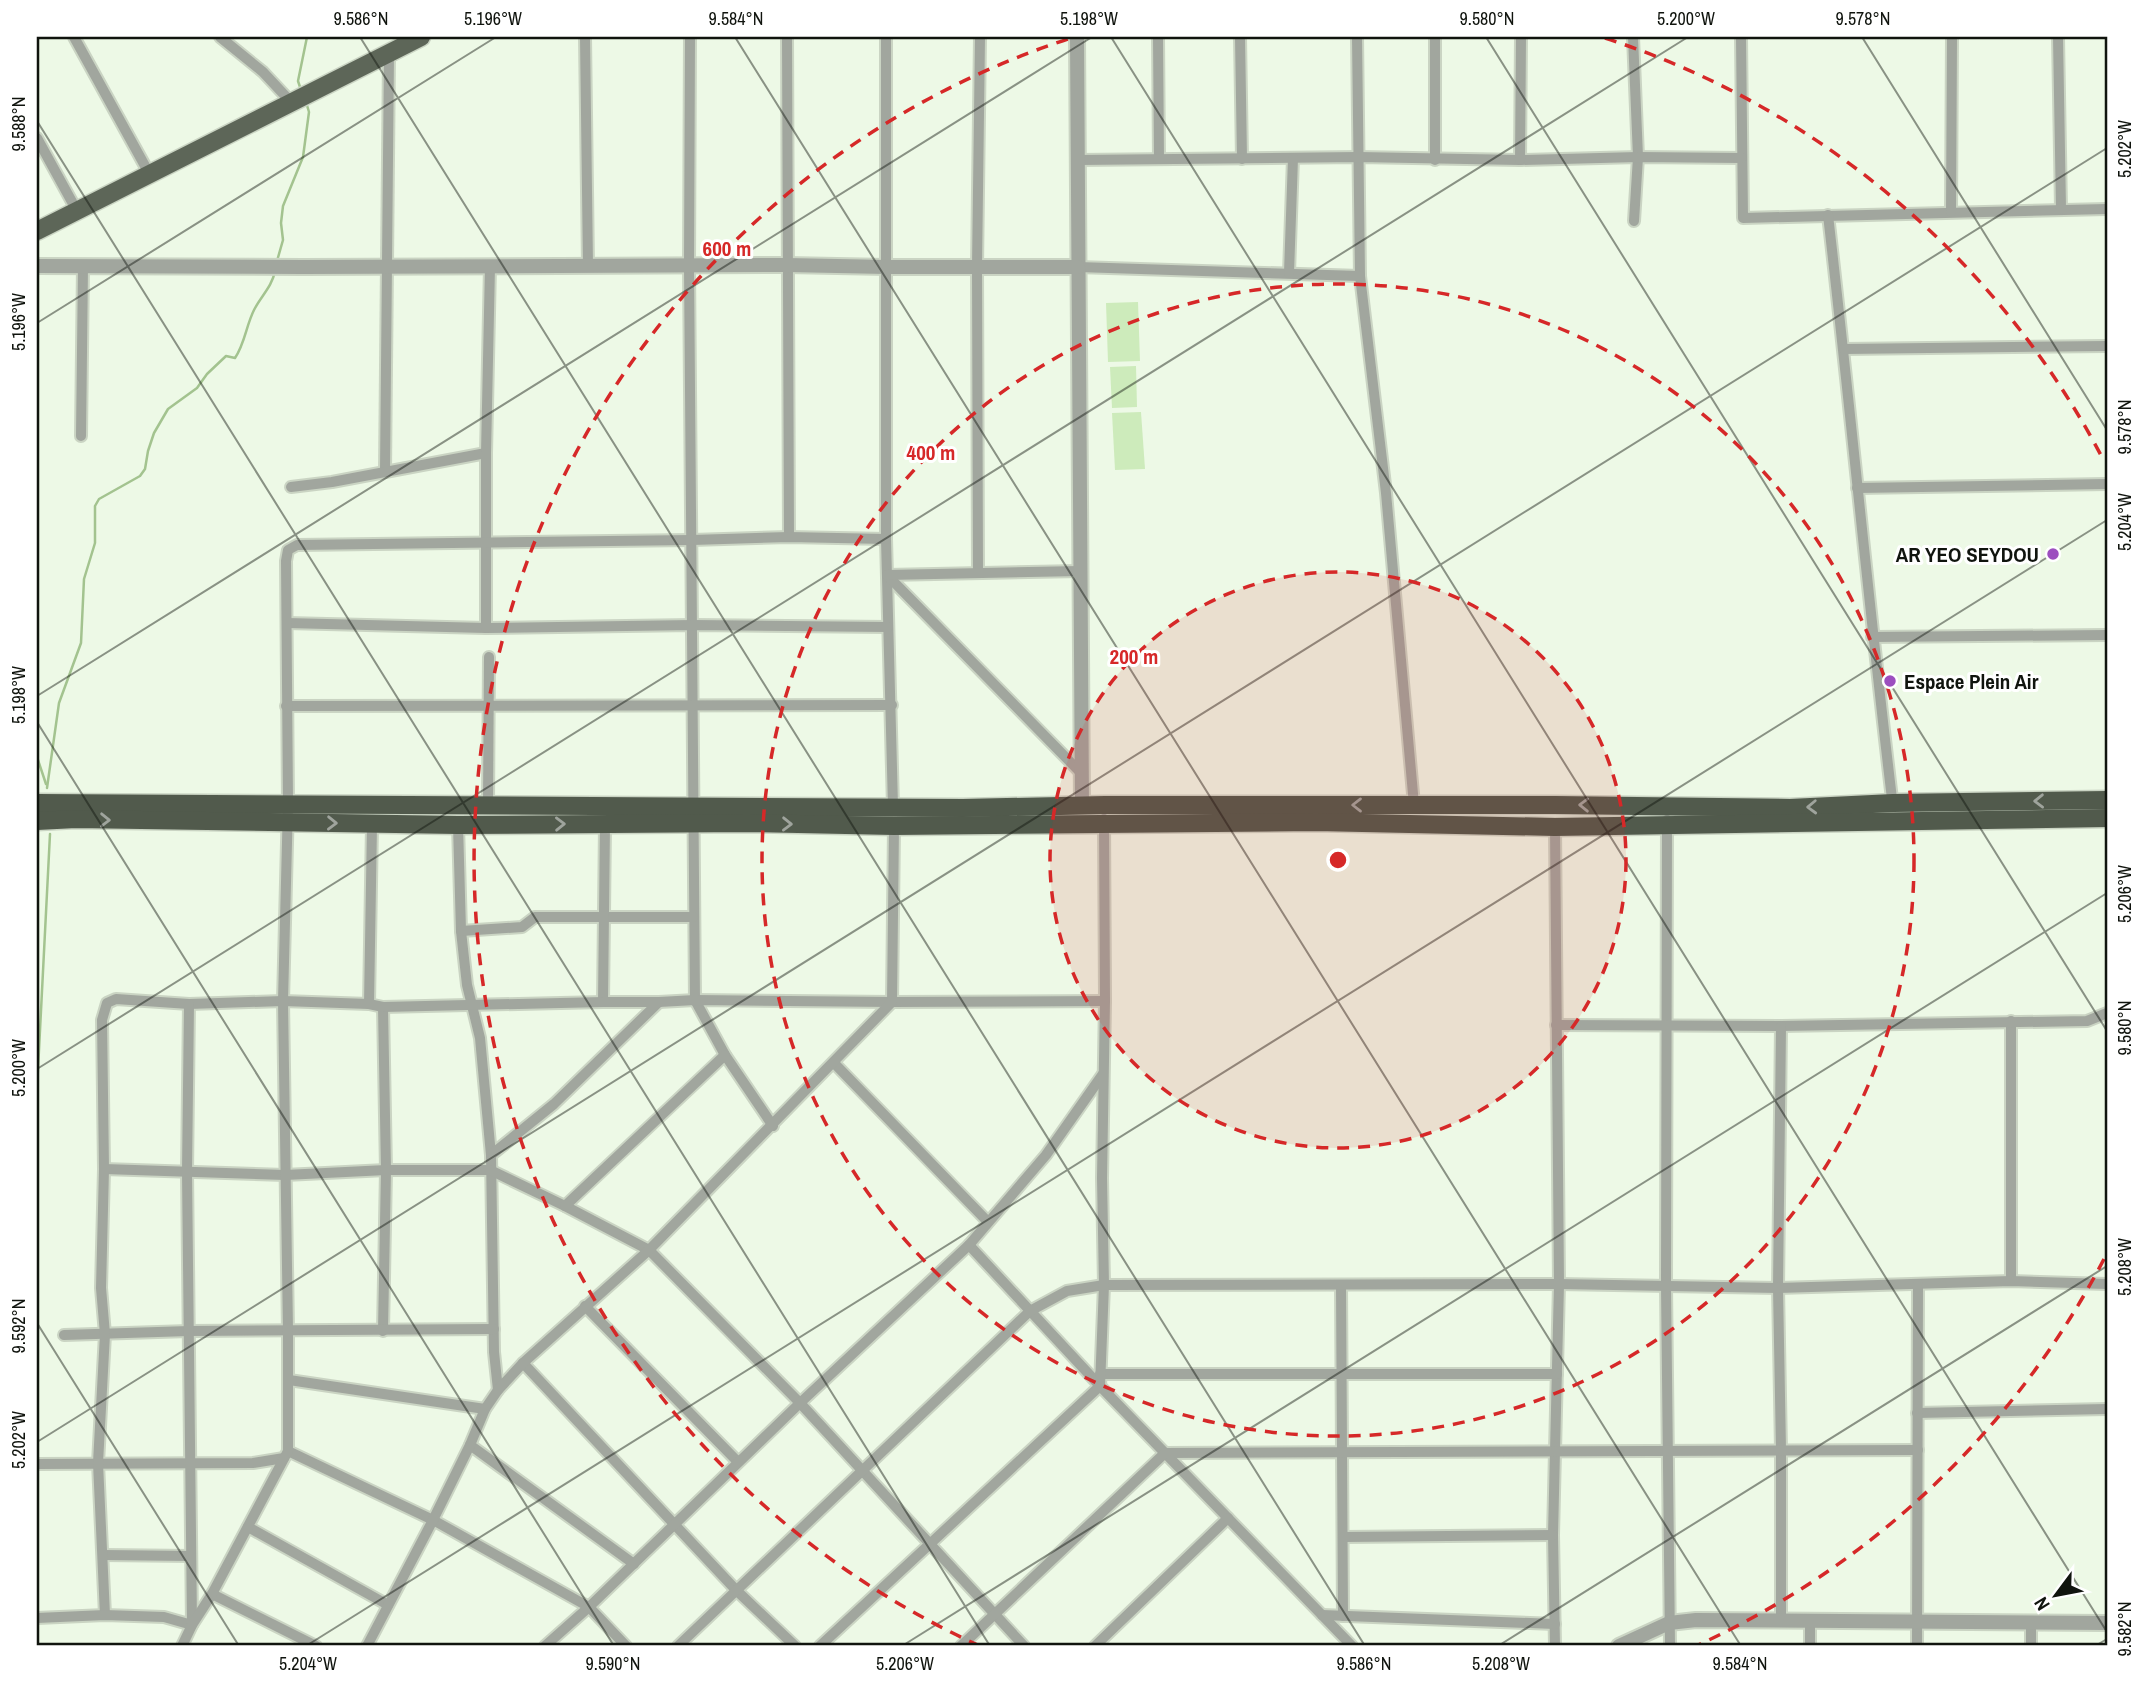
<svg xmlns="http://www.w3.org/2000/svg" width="2144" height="1683" viewBox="0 0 2144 1683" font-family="'Archivo Narrow',sans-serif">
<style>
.green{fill:#cdebbb}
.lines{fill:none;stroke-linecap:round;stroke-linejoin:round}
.stream{stroke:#a3c38f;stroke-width:2.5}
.minor-casing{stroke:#cad4c3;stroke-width:14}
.tertiary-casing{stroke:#cad4c3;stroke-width:18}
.primary-casing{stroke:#cad4c3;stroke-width:21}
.trunk-casing{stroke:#cad4c3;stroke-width:21}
.minor{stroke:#a1a69e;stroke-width:10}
.tertiary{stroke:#a1a69e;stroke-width:14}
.primary{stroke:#5d6658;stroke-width:18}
.trunk{stroke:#515a4c;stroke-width:18}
.oneway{stroke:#9fa49d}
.ticks{fill:none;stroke:#10140e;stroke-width:2;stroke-opacity:0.45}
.ring{fill:none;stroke:#d62828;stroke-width:3.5;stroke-dasharray:12 9}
.poi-dot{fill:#9c4ebf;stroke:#fff;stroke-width:2.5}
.labels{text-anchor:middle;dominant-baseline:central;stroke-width:6;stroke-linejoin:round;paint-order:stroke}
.poi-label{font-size:21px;font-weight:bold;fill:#10140e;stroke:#fff;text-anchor:end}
.centre{fill:#d62828;stroke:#fff;stroke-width:3.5}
.ring-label{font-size:21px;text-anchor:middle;font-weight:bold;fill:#d62828;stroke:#fff;stroke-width:6;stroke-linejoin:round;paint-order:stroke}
.neatline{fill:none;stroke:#10140e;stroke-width:2.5}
.ticks-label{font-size:18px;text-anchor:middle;fill:#10140e}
</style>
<rect width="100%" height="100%" fill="#edf9e6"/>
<g class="green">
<path d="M1138,302l2,59 -32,1 -2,-59z"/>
<path d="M1136,366l1,41 -25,1 -2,-41z"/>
<path d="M1141,412l4,57 -30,1 -3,-57z"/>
</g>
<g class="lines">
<g class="stream">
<path d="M301,90l-3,-9 9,-44"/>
<path d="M277,261l6,-21 -2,-17 2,-17 20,-49 6,-45 -3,-10"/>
<path d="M37,757l9,27"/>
<path d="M47,788l12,-85 22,-60 3,-64 11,-36v-37l4,-7 41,-23 5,-7 3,-18 6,-18 14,-24 29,-21 10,-14 19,-18 9,2c10,-15 11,-32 19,-48 7,-14 18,-23 21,-39"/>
<path d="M37,1089l13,-255"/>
</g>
<g class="minor-casing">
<g id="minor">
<path d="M74,37l76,138"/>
<path d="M220,37l43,35 28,30"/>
<path d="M585,37l3,229"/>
<path d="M690,37l-1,229 6,734 30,55 48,71"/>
<path d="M787,37l2,500"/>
<path d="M886,37v502l7,268"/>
<path d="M1158,37l1,122"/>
<path d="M1240,37l2,122"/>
<path d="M1357,37l3,239 26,217 28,312"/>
<path d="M1633,37l5,120 -4,64"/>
<path d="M1741,37l2,181 364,-9"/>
<path d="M2058,37l3,172"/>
<path d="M37,138l40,73"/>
<path d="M1078,160l281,-3 161,3 118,-3 104,1"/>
<path d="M1435,160v-123"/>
<path d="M1520,160l1,-123"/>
<path d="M1951,212l1,-175"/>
<path d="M1828,215c23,198 41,395 65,592"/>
<path d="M1078,267l282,9"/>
<path d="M1289,273l4,-115"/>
<path d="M1844,349l263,-3"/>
<path d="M81,436l2,-170"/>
<path d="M385,472l4,-418"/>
<path d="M291,487l41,-5 154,-29"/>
<path d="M1857,488l250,-4"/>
<path d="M978,573l-1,-306 3,-230"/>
<path d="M887,575l195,199"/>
<path d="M887,575l193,-4"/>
<path d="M287,623l199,5 207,-3 195,2"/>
<path d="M486,628v-175l4,-187"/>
<path d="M1872,637l235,-2"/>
<path d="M286,706l606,-1"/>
<path d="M488,805l1,-148"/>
<path d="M1667,820l-1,466 4,360"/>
<path d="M458,825l3,106 6,54 13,53 11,117 3,197 4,38"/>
<path d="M1555,827l4,457 -6,251 2,111"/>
<path d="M461,931l61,-4 13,-10h158"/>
<path d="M603,1002l2,-178"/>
<path d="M369,1004l3,-180"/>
<path d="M2011,1021v260"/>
<path d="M1556,1025l225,1 306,-5 20,-8"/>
<path d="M834,1063l154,159"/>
<path d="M491,1155l63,-51 105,-102"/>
<path d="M104,1169l181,6 101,-5h104l75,36 84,44 151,153 224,243"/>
<path d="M565,1206l160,-151"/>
<path d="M969,1245l131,141 252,260"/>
<path d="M1341,1285l2,331"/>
<path d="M585,1306l153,156"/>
<path d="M383,1331l3,-161 -3,-163"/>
<path d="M64,1335l125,-4 305,-2"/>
<path d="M523,1363l213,227 59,56"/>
<path d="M1100,1374h457"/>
<path d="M289,1380l196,29"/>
<path d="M1917,1413l190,-4"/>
<path d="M470,1445l164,119"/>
<path d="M288,1451l145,69 156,87 37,39"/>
<path d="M37,1464l216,-1 31,-5"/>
<path d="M248,1527l140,78"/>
<path d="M1344,1537l209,-2"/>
<path d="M103,1555l88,1"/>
<path d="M212,1594l104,52"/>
<path d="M105,1615l-7,-152 7,-129 -4,-46 3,-119 -2,-149 5,-17 9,-4 73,5 94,-3 86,3 14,3 220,-5h56l36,-2 197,2 213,-1"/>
<path d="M1322,1615l233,9"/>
<path d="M37,1618l68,-3 59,2 28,8 -5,-453 2,-168"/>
<path d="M1781,1622v-172l-3,-162 3,-262"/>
<path d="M1810,1622v24"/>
<path d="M182,1646l10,-21 20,-31 76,-143v-119l-5,-331 5,-198 -2,-242 2,-11 9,-5 395,-5 97,-3 97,2"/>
<path d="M367,1646l66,-126 37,-75 15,-36 13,-19 25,-27 126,-113 243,-248 2,-176"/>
<path d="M545,1646l44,-39 211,-204 169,-158 77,-90 57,-81"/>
<path d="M678,1646l352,-335 37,-20 37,-6 455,-1 219,4 233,-7 96,3"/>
<path d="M820,1646l280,-260 4,-101 -2,-107 3,-177 -1,-182"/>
<path d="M961,1646l204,-193 753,-3"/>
<path d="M1095,1646l133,-128"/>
<path d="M1917,1646l1,-362"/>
<path d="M2031,1646v-22"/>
</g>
</g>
<g class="tertiary-casing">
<g id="tertiary">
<path d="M1077,37l5,769"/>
<path d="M37,266l266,1 484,-2 100,2h191"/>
<path d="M1619,1646l50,-23 27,-3 411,3"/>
</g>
</g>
<g class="primary-casing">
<path id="primary" d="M37,231l384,-194"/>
</g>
<g class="trunk-casing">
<g id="trunk">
<path d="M37,803l926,5 142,-3h450l235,3 103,-5 214,-3"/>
<path d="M37,821l39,-2 382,6 290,-2 146,3 422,-4 239,5 552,-9"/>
</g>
</g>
<use href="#minor" class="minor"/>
<use href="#tertiary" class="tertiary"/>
<use href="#primary" class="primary"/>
<use href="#trunk" class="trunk"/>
</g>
<defs><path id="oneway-chevron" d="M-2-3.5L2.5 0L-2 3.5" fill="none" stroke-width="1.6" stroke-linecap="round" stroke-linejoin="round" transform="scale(1.75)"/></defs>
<g class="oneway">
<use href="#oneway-chevron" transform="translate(2039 801) rotate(179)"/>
<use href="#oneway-chevron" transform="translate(1357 805) rotate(180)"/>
<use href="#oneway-chevron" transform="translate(1584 805) rotate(-179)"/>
<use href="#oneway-chevron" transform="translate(1812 807) rotate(178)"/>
<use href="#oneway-chevron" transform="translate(105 820) rotate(1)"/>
<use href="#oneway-chevron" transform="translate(332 823) rotate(1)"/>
<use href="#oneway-chevron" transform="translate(560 824) rotate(-1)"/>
<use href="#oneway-chevron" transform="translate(787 824) rotate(1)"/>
</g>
<path class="ticks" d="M360,37l1005,1609M735,37l1006,1609M1111,37l996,1595M1486,37l621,994M1862,37l245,393M37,121l953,1525M37,323l459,-286M37,696l1055,-659M37,722l577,924M37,1069l1651,-1032M37,1323l202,323M37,1442l2070,-1294M306,1646l1801,-1126M902,1646l1205,-753M1498,1646l609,-380M2095,1646l12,-7"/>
<circle cx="1338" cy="860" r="288" fill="#d62828" fill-opacity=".12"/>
<g class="ring">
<circle cx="1338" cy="860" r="288"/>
<circle cx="1338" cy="860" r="576"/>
<path d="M2104 1259A864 864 0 0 1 1696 1646M980 1646A864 864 0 0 1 1071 38M1605 38A864 864 0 0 1 2104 461"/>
</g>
<g class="poi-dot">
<circle cx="2053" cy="554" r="7"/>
<circle cx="1890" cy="681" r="7"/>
</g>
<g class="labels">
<g class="poi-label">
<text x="2039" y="554">AR YEO SEYDOU</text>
<text x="1904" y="681" text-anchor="start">Espace Plein Air</text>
</g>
</g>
<circle cx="1338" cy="860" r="10" class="centre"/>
<g class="ring-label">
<text x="727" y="256">600 m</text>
<text x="931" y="460">400 m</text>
<text x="1134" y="664">200 m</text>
</g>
<rect width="2144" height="1683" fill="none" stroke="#ffffff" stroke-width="77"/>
<g transform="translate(2056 1595) rotate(238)" stroke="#ffffff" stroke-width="5" paint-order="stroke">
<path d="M0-5L12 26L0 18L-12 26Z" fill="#10140e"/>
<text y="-10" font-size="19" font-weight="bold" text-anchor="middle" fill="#10140e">N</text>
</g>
<rect x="38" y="38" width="2068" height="1606" class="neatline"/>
<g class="ticks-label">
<text x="361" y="25">9.586°N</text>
<text x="493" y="25">5.196°W</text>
<text x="736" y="25">9.584°N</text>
<text x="1089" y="25">5.198°W</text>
<text x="1487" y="25">9.580°N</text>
<text x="1686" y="25">5.200°W</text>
<text x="1863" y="25">9.578°N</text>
<text transform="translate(19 124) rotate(-90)" y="6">9.588°N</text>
<text transform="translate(2125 149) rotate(-90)" y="6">5.202°W</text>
<text transform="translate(19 322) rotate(-90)" y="6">5.196°W</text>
<text transform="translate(2125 427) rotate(-90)" y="6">9.578°N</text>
<text transform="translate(2125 522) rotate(-90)" y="6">5.204°W</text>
<text transform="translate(19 695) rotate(-90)" y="6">5.198°W</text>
<text transform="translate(2125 894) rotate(-90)" y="6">5.206°W</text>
<text transform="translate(2125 1028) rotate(-90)" y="6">9.580°N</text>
<text transform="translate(19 1068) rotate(-90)" y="6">5.200°W</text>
<text transform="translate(2125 1267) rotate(-90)" y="6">5.208°W</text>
<text transform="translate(19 1326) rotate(-90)" y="6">9.592°N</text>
<text transform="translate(19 1440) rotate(-90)" y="6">5.202°W</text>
<text transform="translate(2125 1629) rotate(-90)" y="6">9.582°N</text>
<text x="308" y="1670">5.204°W</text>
<text x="613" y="1670">9.590°N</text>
<text x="905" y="1670">5.206°W</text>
<text x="1364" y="1670">9.586°N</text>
<text x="1501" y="1670">5.208°W</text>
<text x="1740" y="1670">9.584°N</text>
</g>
</svg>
